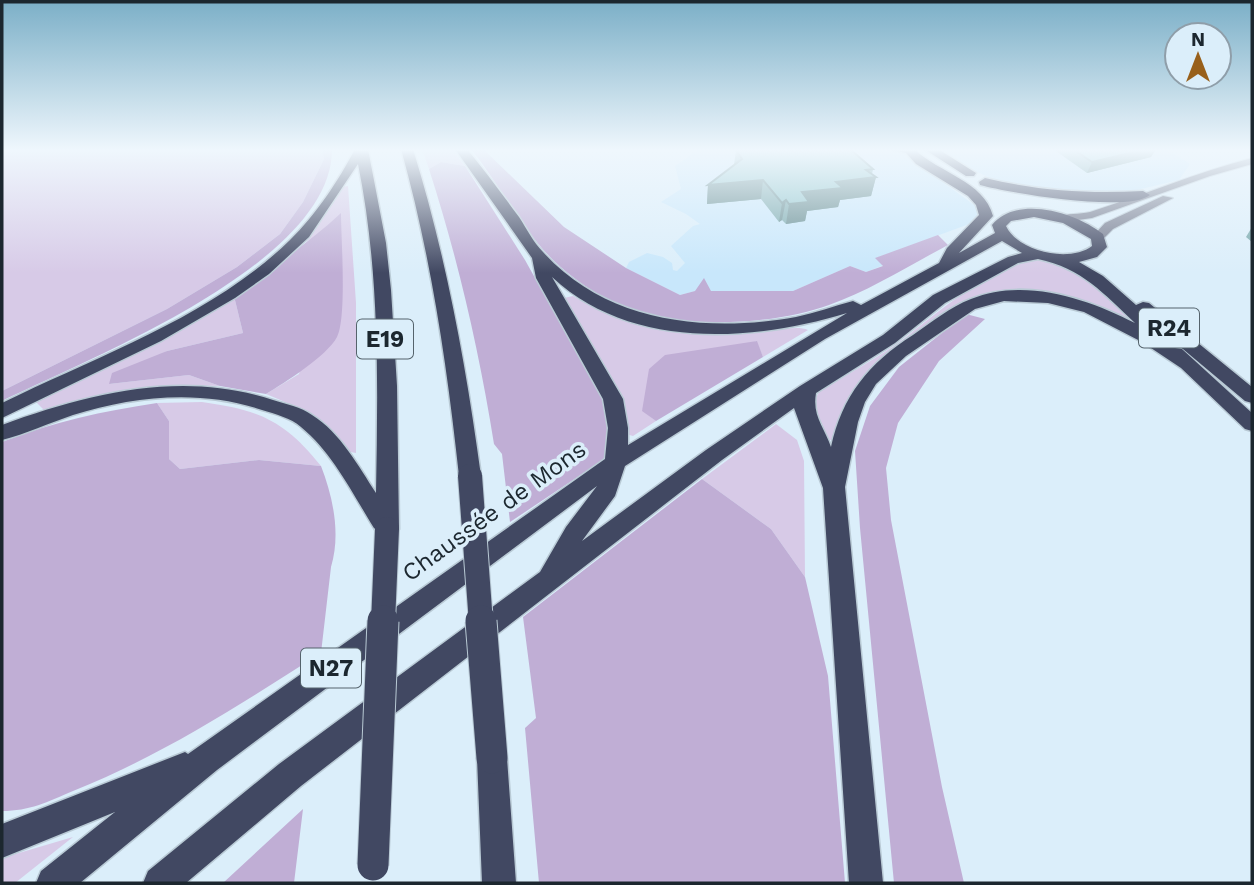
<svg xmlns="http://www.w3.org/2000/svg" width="1254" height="885" font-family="'Work Sans',sans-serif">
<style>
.built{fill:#c8e7fb}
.green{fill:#d7cae7}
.forest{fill:#c0aed5}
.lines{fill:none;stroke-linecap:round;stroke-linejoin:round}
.secondary-casing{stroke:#b9cad5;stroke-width:2}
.highway-casing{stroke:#b9cad5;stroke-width:3}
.secondary{fill:#73798c;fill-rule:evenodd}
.highway{fill:#414862;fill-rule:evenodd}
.highway-bridge-far1-casing{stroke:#b9cad5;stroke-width:26;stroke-linecap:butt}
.highway-bridge-casing{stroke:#b9cad5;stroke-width:33;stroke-linecap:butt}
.highway-bridge-far1{stroke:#414862;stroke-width:24}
.highway-bridge{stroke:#414862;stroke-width:31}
.wall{fill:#75a6aa}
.shaded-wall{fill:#5f878b}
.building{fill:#88c1c6;stroke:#5f878b;stroke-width:2}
.labels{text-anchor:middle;stroke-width:7;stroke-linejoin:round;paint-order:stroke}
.shield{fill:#dbeefa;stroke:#55636c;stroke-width:2}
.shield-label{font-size:23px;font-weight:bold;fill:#1c272f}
.street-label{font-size:24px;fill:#1c272f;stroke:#dbeefa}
</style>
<rect width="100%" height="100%" fill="#dbeefa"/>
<path class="built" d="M699,149H897L977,207L978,215L972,223L876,258L884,265L866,272L850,266L793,291H695L680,295L626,268L629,262L647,253L663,257L672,263L673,270L677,271L685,263L671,246L693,226L700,224L686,214L661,202L681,189L675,166Z
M941,149H1166L1190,164L1179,180L1124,193L1070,194L1011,187L975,171Z"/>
<path class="green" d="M2,149H322L324,159L303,202L280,234L237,267L167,309L2,391Z
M422,149H452L465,166L441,162L429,169Z
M348,186L356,303V453L345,451C319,415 306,411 266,394L299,374L341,214L315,237L296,247L318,226L341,187Z
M1036,259L1053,260L1071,266L1146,329L1076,300L985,296L900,345L875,365L858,386L835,442L824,437L812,406L819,392C846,375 876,359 902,340C943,308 984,272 1036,259Z
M234,296L243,333L167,351L109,384L189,375L220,386C159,384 102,394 44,410L34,400Z
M573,296C629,331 691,336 755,333C770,333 795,324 808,330L763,357L756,341L642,410L656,421L633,436L626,434L564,298Z
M202,402C259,410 284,420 321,466L259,460L180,469L169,459V421L157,403Z
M776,424L797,440L804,461L805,577L771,529L702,479Z
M73,837L15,883H2V858Z"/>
<path class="forest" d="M322,149H332C333,263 90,358 2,401V391L167,309L237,267L280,234L303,202L324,159Z
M471,149H483L564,227L626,268L680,295L695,291L704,278L711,291H793L850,266L866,272L883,266L875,258L938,235L948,245C910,265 869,291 829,305C772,326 675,330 619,305C596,295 572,278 553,260C521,228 499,184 471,149Z
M441,162L465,166L525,260L606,406L612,434L609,456L510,522L502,454L494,444C479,350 458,259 429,169Z
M341,213C341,238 347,318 337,337C327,356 284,383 266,394L220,386L189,375L109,384L112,373L167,351L243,333L234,296C270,268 308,244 341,213Z
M966,314L985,319L939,361L898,423L886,468L891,520L942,787L964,883H894L860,528L855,451L870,406L899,367Z
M757,341L763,357L656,421L642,411L649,369L665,355Z
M157,403L169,421V459L180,469L259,460L321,466C333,497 341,534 331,567L321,653C241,704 161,756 73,791C47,802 30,811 2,811V442C53,422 103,411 157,403Z
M702,479L771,529L805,577L828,676L845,883H539L525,728L536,718L523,617Z
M303,809L294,883H223Z"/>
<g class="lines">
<defs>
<path id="secondary" d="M1252,158V164L1210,176L1092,218L1064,222L1058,218C1067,212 1079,215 1090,212C1144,195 1197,172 1252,158Z
M1163,196L1173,198L1113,229L1102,240L1092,237L1105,223Z"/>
<path id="highway" d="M355,149H368L386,243L391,290L397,386L399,529L395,536L387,538L379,536C355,499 335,455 301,427C291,418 275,414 262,410C201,389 133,396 73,415C49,423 26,434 2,440V425C89,393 182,370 273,400C286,404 301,407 312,415C340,432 359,467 376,493C378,383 380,272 358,164L309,237L269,274L235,298L161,341L2,418V403C99,355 211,317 290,240C315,216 339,180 355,149Z
M401,149H413C446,256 466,365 481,476L478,482L470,484L462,482L459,476C447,365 431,256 401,149Z
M455,149H467C485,171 502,194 519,217C527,229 533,242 543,252C607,323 707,333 796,317C815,313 834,306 853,301L861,305L939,263L947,248L979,215L976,205L968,196L916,164L906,153L888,149H914C939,173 984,181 993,216L959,253L995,233L992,225C1017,194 1077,213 1103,234L1107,247L1097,257L1079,262L1103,276L1136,305L1143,302L1149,303L1252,387V403L1245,401L1159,329L1152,333L1175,348L1182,349L1252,413V431L1245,429L1181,368L1142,342L1084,312L1048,303L1004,301L975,309L906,356L876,384L865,402L858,422L845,487L883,883H849L823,488L794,408L722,460L301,786L186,883H143L148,871L279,764L540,572L566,527L597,486L217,770L80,883H36L41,871L115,812L2,858V824L185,752L188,754L605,459L608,428L603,399L536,278L532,258ZM1034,217L1063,223L1091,239L1092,246C1070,263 1018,252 1006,226L1011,221ZM1002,241L1022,253L1008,257L933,295L883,335L800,386L706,450L582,541L615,496L625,466L825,339ZM1038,259C1082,268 1104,294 1135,323C1088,299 1025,277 971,299C950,307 932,322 913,335C869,363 842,396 831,447C824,427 812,416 816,393L895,343L945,303L1018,263ZM552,277C630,350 752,342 847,313L628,445V428L623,399Z
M924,149H938L976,173L974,176H966Z
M985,178C1038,191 1089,194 1143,191L1150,195C1128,213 1010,193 980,185L979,182Z
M492,743L503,747L507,758L516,883H482L477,758L481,747Z"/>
</defs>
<use href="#secondary" class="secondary-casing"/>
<use href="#highway" class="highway-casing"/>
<use href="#secondary" class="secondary"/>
<use href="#highway" class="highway"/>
<defs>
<path id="highway-bridge-far1" d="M470,476L481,623
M383,623L387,529"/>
<path id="highway-bridge" d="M481,621L492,758
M373,865L383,621"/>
</defs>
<use href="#highway-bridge-far1" class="highway-bridge-far1-casing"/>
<use href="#highway-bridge" class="highway-bridge-casing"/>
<use href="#highway-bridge-far1" class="highway-bridge-far1"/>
<use href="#highway-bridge" class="highway-bridge"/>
</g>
<path class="wall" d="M1053,149H1156L1151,157L1087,173Z
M736,150L873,169L872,174L876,177L871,196L840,200L838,207L807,211L805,221L786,224L782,220L779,222L761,199L707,204L708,185L734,165Z
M1252,227V242L1246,237Z"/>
<path class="shaded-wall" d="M1147,149H1156L1151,157L1087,173L1092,162Z
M876,177L871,196L840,200L838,207L807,211L805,221L786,224L789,204L802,192L836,182Z
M763,180L761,199L707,204L708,185Z
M786,200L782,220L779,222L782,203Z"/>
<path class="building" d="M757,149H850L873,169L866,170L876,177L836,182L843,188L802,192L809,202L789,204L786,200L782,203L763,180L708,185L742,159L736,150Z
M1073,149H1147L1092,162Z"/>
<linearGradient id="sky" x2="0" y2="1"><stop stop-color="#7bafc7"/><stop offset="0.55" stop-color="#eff7fd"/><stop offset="1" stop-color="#eff7fd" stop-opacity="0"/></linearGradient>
<rect width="1254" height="273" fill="url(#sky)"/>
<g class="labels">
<g class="shield">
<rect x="1139" y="308.5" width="60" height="39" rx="5"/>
<rect x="357" y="319.5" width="56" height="39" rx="5"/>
<rect x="301" y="648.5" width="60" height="39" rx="5"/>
</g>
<g class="shield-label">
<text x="1169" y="336">R24</text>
<text x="385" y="347">E19</text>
<text x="331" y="676">N27</text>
</g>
<g class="street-label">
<text transform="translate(494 511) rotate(-36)" y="8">Chaussée de Mons</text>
</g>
</g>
<rect width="1254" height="885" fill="none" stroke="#1c272f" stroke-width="7"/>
<g transform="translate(1198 56)"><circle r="33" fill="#dbeefa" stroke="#8f9ea9" stroke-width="2"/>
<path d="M0-5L12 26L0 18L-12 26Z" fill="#98601b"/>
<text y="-10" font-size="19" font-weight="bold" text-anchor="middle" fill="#1c272f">N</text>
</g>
</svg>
